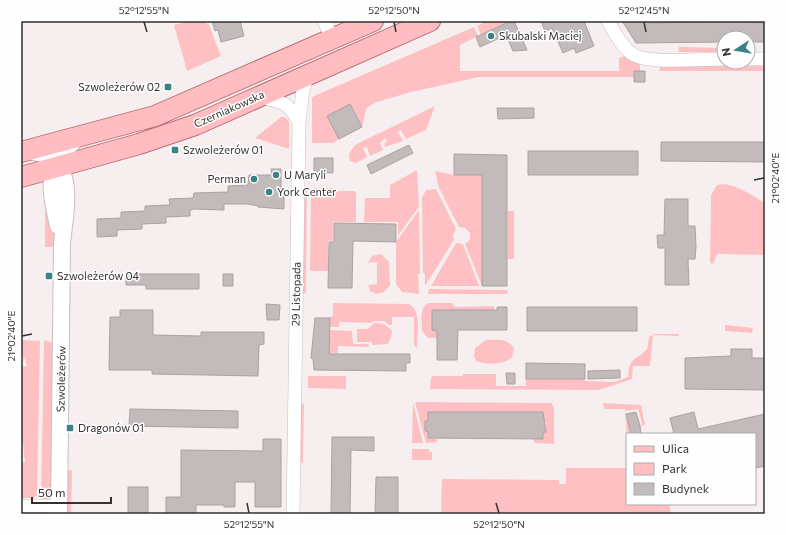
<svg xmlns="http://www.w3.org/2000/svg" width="786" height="535" font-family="Commissioner,sans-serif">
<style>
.green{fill:#fec0c2}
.building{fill:#c3bbbb;stroke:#aaa1a2}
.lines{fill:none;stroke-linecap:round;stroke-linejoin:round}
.minor-casing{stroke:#c8bfbf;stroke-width:14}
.tertiary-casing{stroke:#c8bfbf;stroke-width:18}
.primary-casing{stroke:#b86f74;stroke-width:22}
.minor{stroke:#fff;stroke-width:13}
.tertiary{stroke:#fff;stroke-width:16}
.primary{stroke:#ffbcc1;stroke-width:20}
.ticks{fill:none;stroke:#343131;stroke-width:1.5}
.poi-dot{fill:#3a8283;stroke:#fefefe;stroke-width:1.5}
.labels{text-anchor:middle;stroke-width:3;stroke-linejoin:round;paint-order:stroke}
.poi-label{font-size:11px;fill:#343131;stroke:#fefefe;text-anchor:start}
.street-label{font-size:11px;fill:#343131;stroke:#fefefe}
.neatline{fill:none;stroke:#343131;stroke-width:1.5}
.ticks-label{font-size:10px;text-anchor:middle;fill:#343131}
</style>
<rect width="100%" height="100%" fill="#f7efef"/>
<path class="green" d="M191,21H204L209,25L221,56L187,71L174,25Z
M487,21H511L481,35L477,26Z
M474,27L478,36L460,45V71H619V58L624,56L640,63V71L634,77H479L411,92L374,103L366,109L362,127L350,104L339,139L333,143H312V98L314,96Z
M679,47L724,48V52H678Z
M661,63H765V71H659Z
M435,106L426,130L406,139L401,130L398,132L403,141L385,147V145L383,144L387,142L385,138L380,143L383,150L370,156L367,147L363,148L367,157L356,163L350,161L349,154L355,145Z
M281,117H285L289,122V149L255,138Z
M417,170L419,207L399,234L398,235V222H364L365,198H390V185Z
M435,171L454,175H483L482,286L465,244L470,240V233L465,228L459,227L439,188Z
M717,185C733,181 752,196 765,203V255L717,254L713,264L710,263L711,195Z
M315,188H333V191H353L356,192V222H333V241H328V271H310L311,191Z
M436,189L456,229L453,235L454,240L425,286V274L423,273L422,198L426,190Z
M307,190L306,293H303L304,192Z
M50,205L54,227V247H45V208Z
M419,210L420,274H418L419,294L402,292L396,284V242Z
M508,211H514V259H508Z
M456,243L463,244L479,286H431Z
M381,254L389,262L390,285L384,292L376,294L370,291L368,285L377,284V262L368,263L372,256Z
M429,289L508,290L507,294H428Z
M333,303L409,304C422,311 417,335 417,348L414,345V317H392V325H389L384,321H373L372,323L339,322V327H329L330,317L333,316Z
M429,303H452L455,307L494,306V310H432V330L437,331V338H428L422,331C422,322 419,306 429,303Z
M374,323L384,324L392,331L391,337L388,344L372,345V342H357V329H368Z
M725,325L753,328L752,333L725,331Z
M329,330L352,331L353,344H369L368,347L338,346V353L329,354Z
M654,334H679V336L653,335L650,366H633L632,379L599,390L430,389L431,378L434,375L435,376H463V374H496V386H526V379H585V381L614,382L628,377C630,355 635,362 647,349L649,337Z
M21,340L40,341L37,496H35V498H21V463L25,462L23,443H21V367L27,366L25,359H23Z
M44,340L51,342L54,347L52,499L41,501Z
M486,340C496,340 509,338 514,349L512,357C505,365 485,365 476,361L474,356L475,348Z
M308,376H346V389L308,388Z
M413,402L423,443H412Z
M415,402L551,403L554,408V444L534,443V439H543V432L546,431V422L543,421V412H429L428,421H425L426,431H428V438L437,439V442L426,443Z
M304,403L303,463L300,462V407Z
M602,403L641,405L645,425L640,426L642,423L638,409L625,411L631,434H627V439L625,409H605Z
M412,449H429V452H432V460H412Z
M566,468H627V504H669L671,514L441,513L442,479L559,480V484H566Z
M67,470H72L71,514H67Z"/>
<path class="building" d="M212,21H240L244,36L221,42L218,30L215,31Z
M511,21H514L527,50L513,51L506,35L480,47L476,37Z
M541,21H584L594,46L576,53L574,48L563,53L552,28L545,31Z
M622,21L655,23L731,21L765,23V42H748V38H724V42L636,43Z
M634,71H645V82H634Z
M350,104L362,127L339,139L327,116Z
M497,108H534V118L498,119Z
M661,142H765V162L661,161Z
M409,145L413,153L371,174L367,165Z
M528,151H638V175H528Z
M454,154L507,155V286H482V175H454Z
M314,158H333V173L314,172Z
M271,169H281V191H284V209L258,207V206L248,204H224V210L194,209L190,210V216L166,217V223L142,224V229L117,230V236L97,237V219L121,218V212L145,211V206L170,205L169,199L193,198L194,193L228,192V186L248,185L249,175H272Z
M665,199H688V226H695L696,246L695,259H688L689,285H665V248H658L657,235H664Z
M334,223L396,224V242L353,241L352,288H328L329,242H334Z
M126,274H199V289H146V285H126Z
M223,274H233V286H223Z
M266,304L280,305L279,320H267Z
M497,307H507V330H458L457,360H437V331L432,330V310H497Z
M527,307H637V331H527Z
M120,310H153V335L201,336V332H264V344L259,345L258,376L152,374V370H109L110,317H120Z
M315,318H330L329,354H410V363H406V371L314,370L313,359L311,358Z
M731,349H752V358H765V390L685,389V358L731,356Z
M526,363L585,364V379H526Z
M620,370V378L588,379V371Z
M506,373H515V384H507Z
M130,409L238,411V428L129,426Z
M428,412H543L546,432H543V439L428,438V431H425V421H428Z
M636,412L640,426L641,434H631L626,414Z
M694,412L698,429L765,414V466L755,468V434H674L670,418Z
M332,437H374V451L351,450L350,514H331Z
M263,439H281V507H255V482H235V507H224V505H196V514H166V497H181V450L263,451Z
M376,477H398V514H375Z
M128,487H148V514H128Z"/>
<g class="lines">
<defs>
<path id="minor" d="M324,21L333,39
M608,21C615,33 622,48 634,55C650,64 704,59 724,59
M748,59H765
M259,97C280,101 290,102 299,123
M21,506H59
M293,514L299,123L303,90L308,75"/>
<path id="tertiary" d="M25,151C79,153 66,206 62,243L59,514
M58,226C49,185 45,169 78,137"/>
<path id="primary" d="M21,152L155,116L373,21
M21,177L139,144L195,125L430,21"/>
</defs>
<use href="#minor" class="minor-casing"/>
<use href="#tertiary" class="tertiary-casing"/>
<use href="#primary" class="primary-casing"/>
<use href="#minor" class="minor"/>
<use href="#tertiary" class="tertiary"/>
<use href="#primary" class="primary"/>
</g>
<path class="ticks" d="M144,22L147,32M394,22L396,32M644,22L646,32M754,180L764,178M22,336L32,334M247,503L249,513M496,503L499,513"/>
<g class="poi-dot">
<circle cx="491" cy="36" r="4"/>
<rect x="164" y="83" width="8" height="8" rx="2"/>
<rect x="171" y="146" width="8" height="8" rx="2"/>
<circle cx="276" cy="175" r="4"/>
<circle cx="254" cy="179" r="4"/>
<circle cx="269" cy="192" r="4"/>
<rect x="45" y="272" width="8" height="8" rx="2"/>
<rect x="66" y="424" width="8" height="8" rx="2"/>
</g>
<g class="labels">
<g class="poi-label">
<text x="499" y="40">Skubalski Maciej</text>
<text x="160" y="91" text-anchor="end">Szwoleżerów 02</text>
<text x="183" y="154">Szwoleżerów 01</text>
<text x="284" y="179">U Maryli</text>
<text x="246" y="183" text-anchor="end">Perman</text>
<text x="277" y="196">York Center</text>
<text x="57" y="280">Szwoleżerów 04</text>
<text x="78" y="432">Dragonów 01</text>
</g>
<g class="street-label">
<text transform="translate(229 109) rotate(-24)" y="4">Czerniakowska</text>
<text transform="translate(296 294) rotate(-89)" y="4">29 Listopada</text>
<text transform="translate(61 379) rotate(-89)" y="4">Szwoleżerów</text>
</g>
</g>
<rect width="786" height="535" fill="none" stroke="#fefefe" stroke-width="44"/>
<rect x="626" y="433" width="130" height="72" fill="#fefefe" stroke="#adacac"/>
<rect x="634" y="446" width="20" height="6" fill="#ffbcc1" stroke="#adacac"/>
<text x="662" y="453" font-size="12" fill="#343131">Ulica</text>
<rect x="634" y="463" width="20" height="12" fill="#fec0c2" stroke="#adacac"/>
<text x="662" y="473" font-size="12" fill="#343131">Park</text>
<rect x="634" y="483" width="20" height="12" fill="#c3bbbb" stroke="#adacac"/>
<text x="662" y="493" font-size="12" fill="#343131">Budynek</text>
<g transform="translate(736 50) rotate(258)"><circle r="19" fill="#fefefe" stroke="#adacac"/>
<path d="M0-3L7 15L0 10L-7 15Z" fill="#3a8283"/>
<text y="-6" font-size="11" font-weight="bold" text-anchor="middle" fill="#343131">N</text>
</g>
<path d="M32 497v6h79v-6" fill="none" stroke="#343131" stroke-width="2"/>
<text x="38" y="497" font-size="12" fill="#343131" stroke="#fefefe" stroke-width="3" paint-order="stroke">50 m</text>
<rect x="22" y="22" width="742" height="491" class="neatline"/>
<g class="ticks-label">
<text x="144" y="14">52°12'55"N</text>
<text x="394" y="14">52°12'50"N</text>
<text x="644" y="14">52°12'45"N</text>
<text transform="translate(775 178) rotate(-90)" y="4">21°02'40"E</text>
<text transform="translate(11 336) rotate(-90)" y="4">21°02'40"E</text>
<text x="249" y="528">52°12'55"N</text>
<text x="499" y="528">52°12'50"N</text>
</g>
</svg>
